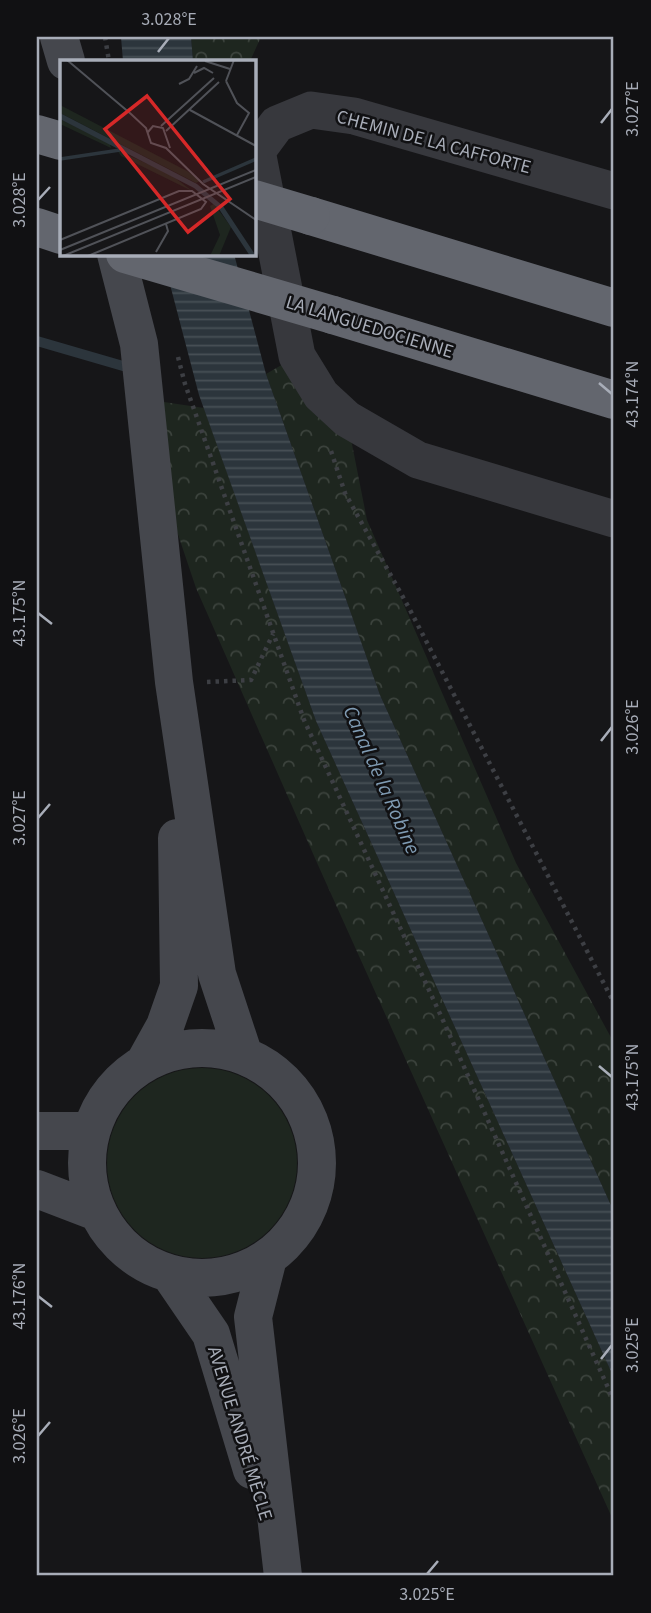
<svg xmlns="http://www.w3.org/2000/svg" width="651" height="1613" font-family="'Source Sans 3',sans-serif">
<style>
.grass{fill:#1e261f}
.forest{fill:url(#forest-crowns)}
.water{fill:url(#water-rules)}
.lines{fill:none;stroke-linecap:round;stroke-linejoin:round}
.stream{stroke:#2c353c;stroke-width:10}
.path{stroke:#3d3f44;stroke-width:4.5;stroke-dasharray:3.5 5;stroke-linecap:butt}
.street{stroke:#37383d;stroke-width:37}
.secondary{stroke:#45474d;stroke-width:38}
.highway{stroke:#63666e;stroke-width:38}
.highway-bridge{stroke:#63666e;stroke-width:38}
.ticks{fill:none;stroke:#a8adb8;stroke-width:2.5}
.labels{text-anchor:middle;stroke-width:5;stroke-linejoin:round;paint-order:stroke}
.street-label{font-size:19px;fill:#a8adb8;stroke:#111113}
.water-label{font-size:21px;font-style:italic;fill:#7f9bb3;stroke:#111113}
.inset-river{fill:none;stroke:#2c353c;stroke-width:3.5}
.inset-road{fill:none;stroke:#505258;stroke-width:2}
.view{fill:#d62828;fill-opacity:0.15;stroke:#d62828;stroke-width:3.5}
.inset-edge{fill:none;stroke:#a8adb8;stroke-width:3.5}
.neatline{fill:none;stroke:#a8adb8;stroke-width:2.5}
.ticks-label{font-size:18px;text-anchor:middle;fill:#a8adb8}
</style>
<defs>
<pattern id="forest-crowns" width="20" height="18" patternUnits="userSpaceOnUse" patternTransform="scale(1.75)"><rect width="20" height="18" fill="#1e261f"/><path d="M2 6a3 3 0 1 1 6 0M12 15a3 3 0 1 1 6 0" fill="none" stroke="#3c433d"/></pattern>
<pattern id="water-rules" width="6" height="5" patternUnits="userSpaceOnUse" patternTransform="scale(1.75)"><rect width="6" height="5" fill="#2c353c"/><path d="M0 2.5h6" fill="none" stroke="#485056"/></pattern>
</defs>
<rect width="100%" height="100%" fill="#161618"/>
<path class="grass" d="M107 1163a95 95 0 1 1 190 0a95 95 0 1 1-190 0Z"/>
<path class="forest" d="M191,37H261L250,61H193Z
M297,356L347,419L367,520L516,863L614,1043V1212L380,695L266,374Z
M144,399L204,408L316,721L614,1378V1522L318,865L196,588L150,451Z"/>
<path class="water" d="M121,37H191L193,61H123Z
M162,254H234L266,374L380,695L614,1212V1378L316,721L199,395Z"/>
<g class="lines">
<path class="stream" d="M37,341L123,366"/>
<path class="path" d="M105,37L109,61
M178,357L185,384L304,720L447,1029L614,1401
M331,451L345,493L409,608L614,1003
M207,682L251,680L273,634"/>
<path class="street" d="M614,191L354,116L311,110L277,124L257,151L297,356L321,395L347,419L418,460L614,519"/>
<path class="secondary" d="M59,37L66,61
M116,254L139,344L174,682L217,974L244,1056
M87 1163a115 115 0 1 1 230 0a115 115 0 1 1-230 0Z
M145,1062L165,1026L179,986L177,838
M37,1131H91
M37,1189L97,1212
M268,1258L253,1317L283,1576
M170,1274L211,1334L252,1470"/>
<path class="highway" d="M37,134L61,141
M311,216L614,308
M37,227L61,235
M333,315L614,400"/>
<path class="highway-bridge" d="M254,199L311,216
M125,254L333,315"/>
</g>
<path class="ticks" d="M158,52L169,38M601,123L612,109M38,200L50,187M599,383L612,394M38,613L52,624M601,741L612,727M38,818L50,804M599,1066L612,1077M38,1296L52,1307M601,1359L612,1345M38,1436L50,1422M427,1574L438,1561"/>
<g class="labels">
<g class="street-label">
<text transform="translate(434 141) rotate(15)" y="7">CHEMIN DE LA CAFFORTE</text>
<text transform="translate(370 326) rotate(17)" y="7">LA LANGUEDOCIENNE</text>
<text transform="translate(241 1433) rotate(73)" y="7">AVENUE ANDRÉ MÈCLE</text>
</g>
<g class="water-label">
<text transform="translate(382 780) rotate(66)" y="7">Canal de la Robine</text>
</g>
</g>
<g transform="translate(60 60)">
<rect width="196" height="196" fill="#161618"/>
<path d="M0,45L127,111L140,121L136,123L0,53ZM0,59L50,84L51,88L0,64ZM57,90L110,114L132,131L61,96ZM154,144L171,167L159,196H150L160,175L150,146Z" fill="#1e261f"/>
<path d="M0,53L137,124L163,146L196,196H190L159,149L134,128L0,59Z" fill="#2c353c"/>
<path class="inset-river" d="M0,99L60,90M143,122L196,99"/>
<path class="inset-road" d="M7,0L71,54L86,68L91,83L106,88L143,124L196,160M145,1L170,9M134,13L144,8L153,13M166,21L177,43L189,53L177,75M166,21L174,0M119,24L129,19L137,6M130,50L196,86M101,66L154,18M106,71L159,22M88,72L93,66L103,68L110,88M0,180L119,131H132L146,142L141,149L28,196M0,190L196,110M96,192L108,171L106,164M3,196L196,117"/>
<path class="view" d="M87,36L170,139L128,172L45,69Z"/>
<rect width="196" height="196" class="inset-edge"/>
</g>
<rect width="651" height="1613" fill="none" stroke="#111113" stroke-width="77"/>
<rect x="38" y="38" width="574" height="1536" class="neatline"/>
<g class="ticks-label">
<text x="169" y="25">3.028°E</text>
<text transform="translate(632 109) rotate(-90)" y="6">3.027°E</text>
<text transform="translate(19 200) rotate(-90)" y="6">3.028°E</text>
<text transform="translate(632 394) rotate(-90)" y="6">43.174°N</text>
<text transform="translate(19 613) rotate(-90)" y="6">43.175°N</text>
<text transform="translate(632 727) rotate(-90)" y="6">3.026°E</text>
<text transform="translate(19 818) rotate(-90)" y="6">3.027°E</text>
<text transform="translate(632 1077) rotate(-90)" y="6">43.175°N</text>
<text transform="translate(19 1296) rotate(-90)" y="6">43.176°N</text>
<text transform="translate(632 1345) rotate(-90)" y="6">3.025°E</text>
<text transform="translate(19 1436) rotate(-90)" y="6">3.026°E</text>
<text x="427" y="1600">3.025°E</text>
</g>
</svg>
